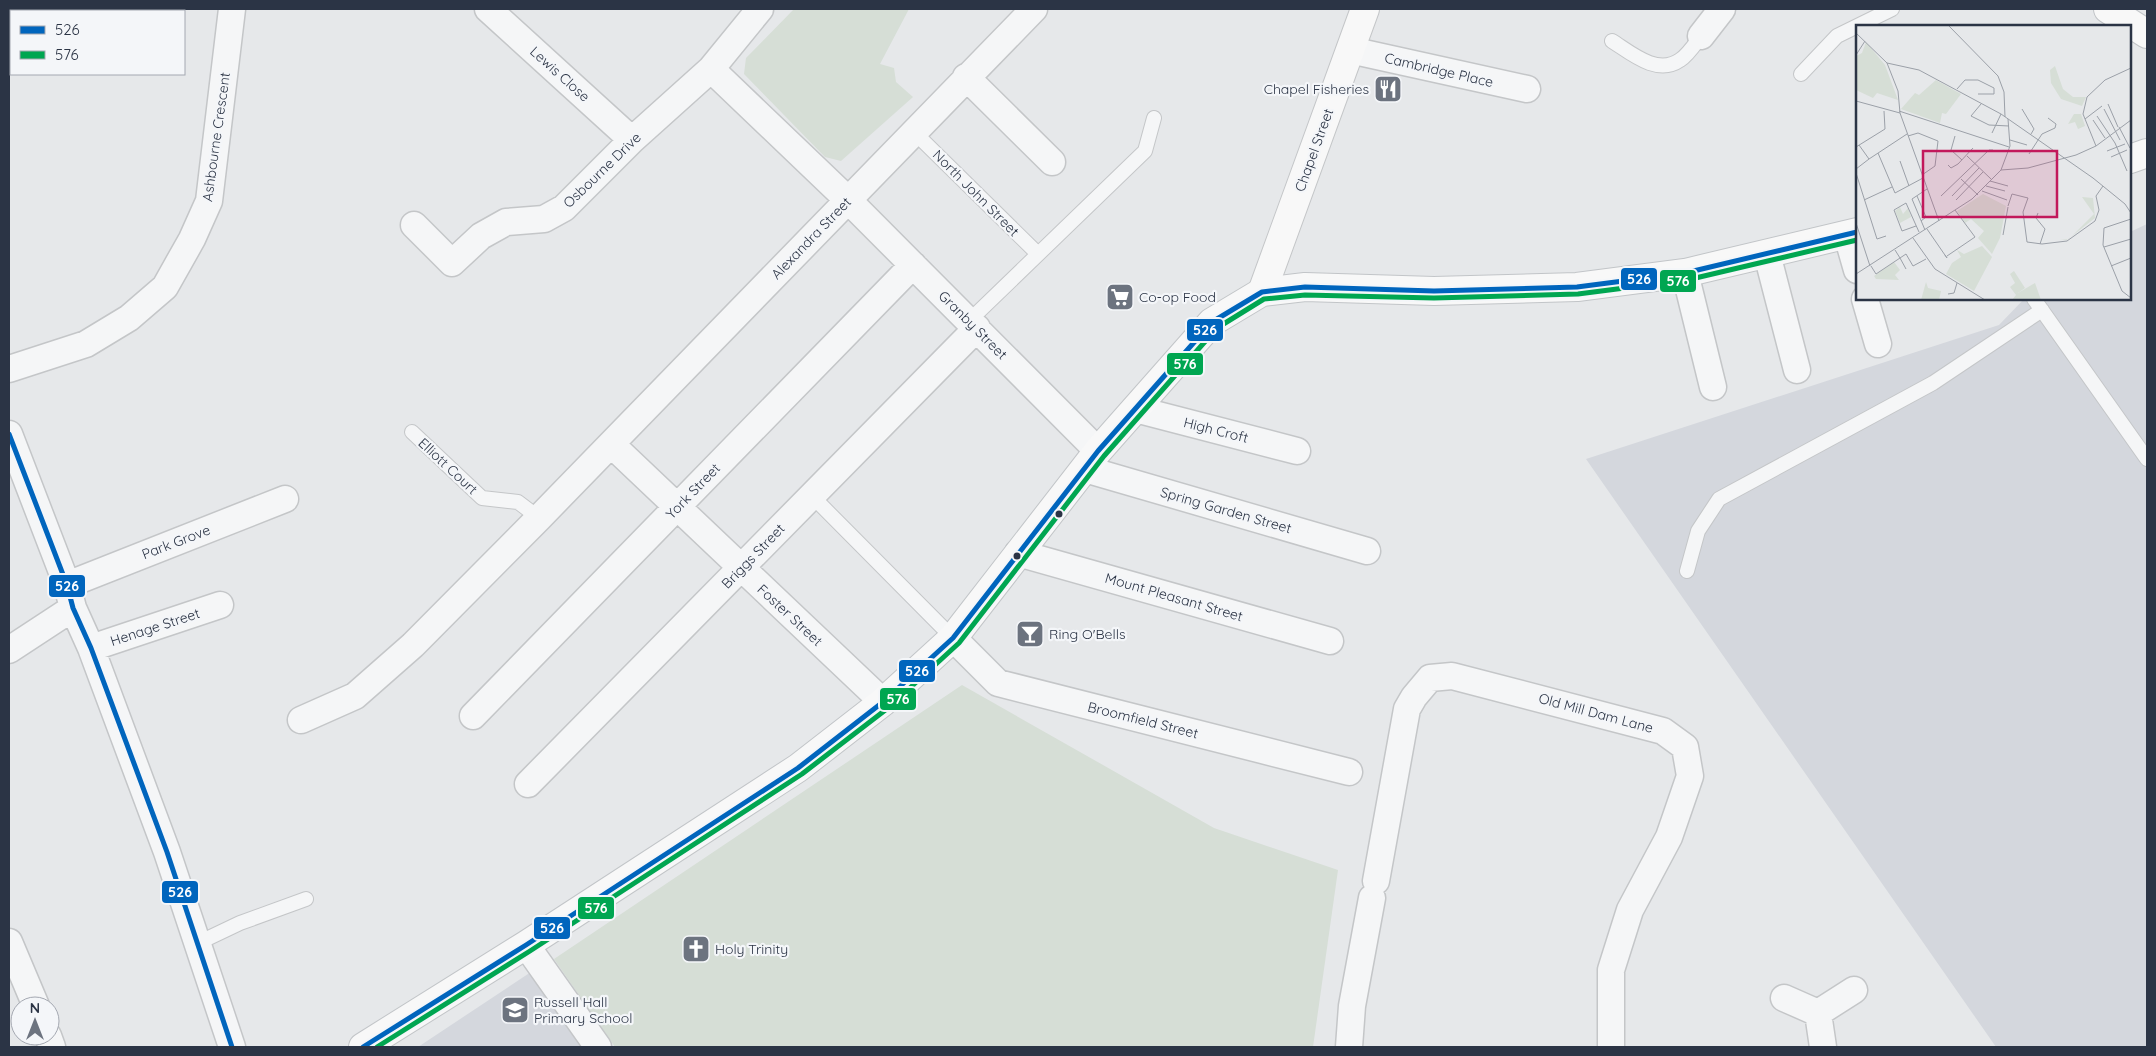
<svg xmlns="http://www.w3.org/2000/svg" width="2156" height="1056" font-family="Quicksand,sans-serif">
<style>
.built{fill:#d4d7dd}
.green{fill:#d6ded6}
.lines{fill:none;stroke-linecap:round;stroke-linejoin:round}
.lane-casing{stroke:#c4c6c8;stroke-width:16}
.street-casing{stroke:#c4c6c8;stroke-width:29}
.secondary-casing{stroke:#c4c6c8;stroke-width:30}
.primary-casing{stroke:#c2c5c8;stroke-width:30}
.lane{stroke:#f5f6f7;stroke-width:14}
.street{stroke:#f5f6f7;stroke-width:26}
.secondary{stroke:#f8f8f8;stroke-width:28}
.primary{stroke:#f8f8f8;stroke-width:28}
.bus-1-casing{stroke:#f4f6f9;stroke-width:9}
.bus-2-casing{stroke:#f4f6f9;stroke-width:9}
.bus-1{stroke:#0065bd;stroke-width:5}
.bus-2{stroke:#00a651;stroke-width:5}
.bus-dot{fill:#2b3445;stroke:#f4f6f9;stroke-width:2}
.labels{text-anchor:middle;stroke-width:4.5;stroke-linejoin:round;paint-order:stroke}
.street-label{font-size:14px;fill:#2b3445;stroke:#f4f6f9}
.poi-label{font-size:14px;fill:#2b3445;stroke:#f4f6f9;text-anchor:start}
.inset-road{fill:none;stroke:#9ba0a8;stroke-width:1}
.view{fill:#c2185b;fill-opacity:0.15;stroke:#c2185b;stroke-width:2.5}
.inset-edge{fill:none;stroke:#2b3445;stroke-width:2.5}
.line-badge{stroke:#f4f6f9;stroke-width:2}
.badge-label{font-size:14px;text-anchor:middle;font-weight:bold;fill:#fff}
</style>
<rect width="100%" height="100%" fill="#e6e8ea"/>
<path class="built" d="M2147,224V1047H1996L1586,459L1999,325L2024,299H2130V232Z
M531,972L582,1047H418Z"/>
<path class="green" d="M794,9H909L880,64L894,68L896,82L913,97L841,161L825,157L744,74L746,58Z
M962,685L1214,828L1338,870L1313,1047H615L554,959Z"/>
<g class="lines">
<defs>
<path id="lane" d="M1612,41C1631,53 1657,76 1680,60C1688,55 1695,44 1701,36
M1801,74L1837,36L1892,9
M914,132L1038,254
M2034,299L2147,459
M970,320L1145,151L1154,118
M412,432L482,498L518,502L539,518
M812,496L953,638
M1687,571L1698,531L1719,499L1933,383L2042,310
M198,943L240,923L306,899"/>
<path id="street" d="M488,9L632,140
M1701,36L1722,9
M1350,50L1527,89
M711,69L848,200L1098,451
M966,77L1052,162
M414,225L452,263L481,236L506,222L544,219L564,208L632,140L711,69L760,9
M1847,235L1857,270
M1767,254L1797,370
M1685,273L1713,387
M1865,299L1878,344
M9,369L86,344L129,318L165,287L192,239L209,201L232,9
M1135,409L1297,451
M9,434L67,585L73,608L91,648L167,852L232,1047
M611,444L883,702
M1085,469L1367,551
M1018,553L1330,641
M67,585L285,499
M953,638L998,683L1349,772
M91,648L220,605
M9,650L73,608
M473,716L913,265
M301,720L355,696L413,645L539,518L1034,9
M528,784L977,328
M1376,881L1407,709L1414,697L1430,678L1452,676L1663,731L1685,747L1690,776L1669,837L1630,910L1611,970V1047
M9,942L36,1006
M526,945L598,1047
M1784,998L1818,1013
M48,1036L52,1047
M1349,1047L1352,1006L1372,898
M1823,1047L1818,1013L1854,990"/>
<path id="secondary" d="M1262,292L1365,9"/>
<path id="primary" d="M2108,9L2147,34
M2130,159L2147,153
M363,1047L526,945L798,768L883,702L953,638L1098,451L1212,322L1262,292L1305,287L1434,291L1577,287L1685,273L1857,232"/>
</defs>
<use href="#lane" class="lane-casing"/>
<use href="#street" class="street-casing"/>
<use href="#secondary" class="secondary-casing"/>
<use href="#primary" class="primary-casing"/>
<use href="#lane" class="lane"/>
<use href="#street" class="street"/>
<use href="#secondary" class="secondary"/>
<use href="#primary" class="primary"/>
<defs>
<path id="bus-1" d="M9,434L67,585L73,608L91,648L167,852L232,1047
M363,1047L526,945L798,768L883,702L953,638L1098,451L1212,322L1262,292L1305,287L1434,291L1577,287L1685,273L1857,232"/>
<path id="bus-2" d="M377,1047L530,951L802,774L888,708L959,643L1104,456L1217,328L1264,299L1305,295L1434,298L1578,294L1687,280L1857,240"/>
</defs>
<use href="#bus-1" class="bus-1-casing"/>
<use href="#bus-2" class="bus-2-casing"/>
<use href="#bus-1" class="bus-1"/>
<use href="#bus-2" class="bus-2"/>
</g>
<defs>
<symbol id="restaurant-square" viewBox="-11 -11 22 22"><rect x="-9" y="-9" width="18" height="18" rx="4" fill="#6c737f" stroke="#f4f6f9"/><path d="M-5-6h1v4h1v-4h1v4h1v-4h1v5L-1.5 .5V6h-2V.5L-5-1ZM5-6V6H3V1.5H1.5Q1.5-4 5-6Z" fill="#fff"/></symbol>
<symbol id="supermarket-square" viewBox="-11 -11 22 22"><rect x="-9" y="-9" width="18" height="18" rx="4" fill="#6c737f" stroke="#f4f6f9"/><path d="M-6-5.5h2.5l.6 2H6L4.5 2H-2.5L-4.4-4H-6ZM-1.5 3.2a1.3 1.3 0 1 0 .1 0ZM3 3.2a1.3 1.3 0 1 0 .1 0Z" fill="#fff"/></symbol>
<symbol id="bar-square" viewBox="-11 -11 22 22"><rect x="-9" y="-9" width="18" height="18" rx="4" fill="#6c737f" stroke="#f4f6f9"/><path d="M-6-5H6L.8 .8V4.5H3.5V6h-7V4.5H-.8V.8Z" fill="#fff"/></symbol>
<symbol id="church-square" viewBox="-11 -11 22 22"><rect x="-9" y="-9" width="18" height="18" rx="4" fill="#6c737f" stroke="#f4f6f9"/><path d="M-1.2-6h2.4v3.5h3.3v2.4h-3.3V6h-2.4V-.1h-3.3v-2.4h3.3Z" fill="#fff"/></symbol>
<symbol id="school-square" viewBox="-11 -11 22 22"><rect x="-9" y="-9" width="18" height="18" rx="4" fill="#6c737f" stroke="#f4f6f9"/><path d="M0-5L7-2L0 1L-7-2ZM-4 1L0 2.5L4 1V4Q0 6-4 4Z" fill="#fff"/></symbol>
</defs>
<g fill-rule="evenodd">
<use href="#restaurant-square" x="1372" y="73" width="32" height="32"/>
<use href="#supermarket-square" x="1104" y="281" width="32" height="32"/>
<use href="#bar-square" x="1014" y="618" width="32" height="32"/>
<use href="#church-square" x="680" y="933" width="32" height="32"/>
<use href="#school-square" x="499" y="994" width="32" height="32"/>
</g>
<g class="bus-dot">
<circle cx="1059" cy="514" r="4.5"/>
<circle cx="1017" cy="556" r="4.5"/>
</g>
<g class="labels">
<g class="street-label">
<text transform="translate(1439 70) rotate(13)" y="5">Cambridge Place</text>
<text transform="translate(560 74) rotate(42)" y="5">Lewis Close</text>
<text transform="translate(216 137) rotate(-82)" y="5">Ashbourne Crescent</text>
<text transform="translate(1314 150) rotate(-70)" y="5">Chapel Street</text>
<text transform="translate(602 170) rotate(-44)" y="5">Osbourne Drive</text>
<text transform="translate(976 193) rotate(45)" y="5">North John Street</text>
<text transform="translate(811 238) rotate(-46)" y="5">Alexandra Street</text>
<text transform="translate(973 325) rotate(45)" y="5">Granby Street</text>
<text transform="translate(1216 430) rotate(14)" y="5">High Croft</text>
<text transform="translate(448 466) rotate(43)" y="5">Elliott Court</text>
<text transform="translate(693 491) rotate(-46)" y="5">York Street</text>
<text transform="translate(1226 510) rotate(16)" y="5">Spring Garden Street</text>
<text transform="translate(176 542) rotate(-21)" y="5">Park Grove</text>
<text transform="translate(753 556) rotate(-46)" y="5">Briggs Street</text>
<text transform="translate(1174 597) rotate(16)" y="5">Mount Pleasant Street</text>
<text transform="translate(790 615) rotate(43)" y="5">Foster Street</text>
<text transform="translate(155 627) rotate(-18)" y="5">Henage Street</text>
<text transform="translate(1596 713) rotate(15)" y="5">Old Mill Dam Lane</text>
<text transform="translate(1143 720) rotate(14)" y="5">Broomfield Street</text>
</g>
<g class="poi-label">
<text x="1369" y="94" text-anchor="end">Chapel Fisheries</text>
<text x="1139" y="302">Co-op Food</text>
<text x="1049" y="639">Ring O'Bells</text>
<text x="715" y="954">Holy Trinity</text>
<text x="534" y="1007">Russell Hall<tspan x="534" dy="16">Primary School</tspan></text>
</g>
</g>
<g transform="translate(1856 25)">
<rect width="275" height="275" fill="#e6e8ea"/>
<path d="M10,17L29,40L42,75L21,68L17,73L0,65V31L6,28ZM199,41L207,64L217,72H230L226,81L205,74L195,58L194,45ZM80,55L105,69L90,89L86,88L84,98L45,84L59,68L63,70ZM218,89H225L229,101L222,104L219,97L212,99ZM127,169L150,181L144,213L136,229L122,213L128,206L115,194L109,198L101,186ZM226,172L237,173L239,193L211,215H204L213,214L238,189ZM44,182L47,189L52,183L55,192L44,198L39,186ZM126,221L136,232L118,266L90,249L96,238L105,232L101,225L108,229ZM38,237L44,245L39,250L43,255L20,254L18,251ZM158,246L169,263L162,268L179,258L185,275H156L160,270L154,262L159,258L154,249ZM70,257L72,263L85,266L83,275H65Z" fill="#d6ded6"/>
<path class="inset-road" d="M92,0L142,51L148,67L149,92M0,8L31,38L63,45L145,89L237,153L269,179L275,188M0,30L9,16M31,38L42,66L44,88L83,196M101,64L109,55H122L138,63V69H122M0,76L44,88M125,79L115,91L133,100L153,101M252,79L262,102M166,84L178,104L175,109M248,84L264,115M43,86L153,122M241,91L259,118L271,146M229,94L246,81M237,95L249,113M263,102L274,123M136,108L145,89M52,111L62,108L82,116L79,141L66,150M99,111L95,125L106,135M154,115L171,120M240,121L227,89L231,72L249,55L275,43M0,122L29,104L28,86M251,126L269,119M22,128L39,168L67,153M173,129L186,109L199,103L200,99L192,93M111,131L135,154M255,132L271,125M13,134L51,109M44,136L53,161M92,140L95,143L102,139L117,123M0,144L13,134L3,120M145,145L154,121L152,94M0,148L21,214L30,211M105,154L122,170M134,156L152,161M130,161L149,166M126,166L151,175M61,171L70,192L65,196M85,171L133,125H137M96,171L123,143M8,175L36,162M100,175L127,147M152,181L156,169L172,173L167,187L171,217L186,219L211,216L239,196L243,185L240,171L247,161M182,188L180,193L189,204L184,219M275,194L248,203L247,220L266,266L275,273M0,198L14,241M60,201L46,206L38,185L50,178L63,207M71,204L91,233L89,230M69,205L56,174L71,164M147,210L152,182M57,213L79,244L129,275M248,222L275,214M39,225L44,233L50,229L57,241L70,234M91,231L119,212L99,185M15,241L20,249L44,233L50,244M255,241L275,233M0,249L116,174L145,145L172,143L220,130L240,121L275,95M92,269L98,268L101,258"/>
<path class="view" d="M67,126H201V192H67Z"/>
<rect width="275" height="275" class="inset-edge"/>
</g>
<g class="line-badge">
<rect x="1620" y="267" width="38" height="24" rx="5" fill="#0065bd"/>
<rect x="1659" y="269" width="38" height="24" rx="5" fill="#00a651"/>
<rect x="1186" y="318" width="38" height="24" rx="5" fill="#0065bd"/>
<rect x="1166" y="352" width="38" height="24" rx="5" fill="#00a651"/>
<rect x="48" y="574" width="38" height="24" rx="5" fill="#0065bd"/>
<rect x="898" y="659" width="38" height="24" rx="5" fill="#0065bd"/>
<rect x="879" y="687" width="38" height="24" rx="5" fill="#00a651"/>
<rect x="161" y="880" width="38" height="24" rx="5" fill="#0065bd"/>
<rect x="577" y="896" width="38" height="24" rx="5" fill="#00a651"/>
<rect x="533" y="916" width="38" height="24" rx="5" fill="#0065bd"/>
</g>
<g class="badge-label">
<text x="1639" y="284">526</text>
<text x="1678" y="286">576</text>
<text x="1205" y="335">526</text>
<text x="1185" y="369">576</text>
<text x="67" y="591">526</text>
<text x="917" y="676">526</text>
<text x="898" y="704">576</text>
<text x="180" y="897">526</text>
<text x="596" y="913">576</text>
<text x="552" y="933">526</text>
</g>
<rect width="2156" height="1056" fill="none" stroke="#2b3445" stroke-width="20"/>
<rect x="10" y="10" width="175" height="65" fill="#f4f6f9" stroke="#a4a8b1"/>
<rect x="20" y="26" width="25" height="8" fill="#0065bd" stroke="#a4a8b1"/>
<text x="55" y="35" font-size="15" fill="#2b3445">526</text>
<rect x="20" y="51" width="25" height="8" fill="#00a651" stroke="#a4a8b1"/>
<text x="55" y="60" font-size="15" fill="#2b3445">576</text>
<g transform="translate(35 1021)"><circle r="24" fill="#f4f6f9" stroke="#a4a8b1"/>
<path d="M0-4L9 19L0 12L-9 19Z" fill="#6c737f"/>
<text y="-8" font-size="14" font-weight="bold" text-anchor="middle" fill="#2b3445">N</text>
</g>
</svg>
